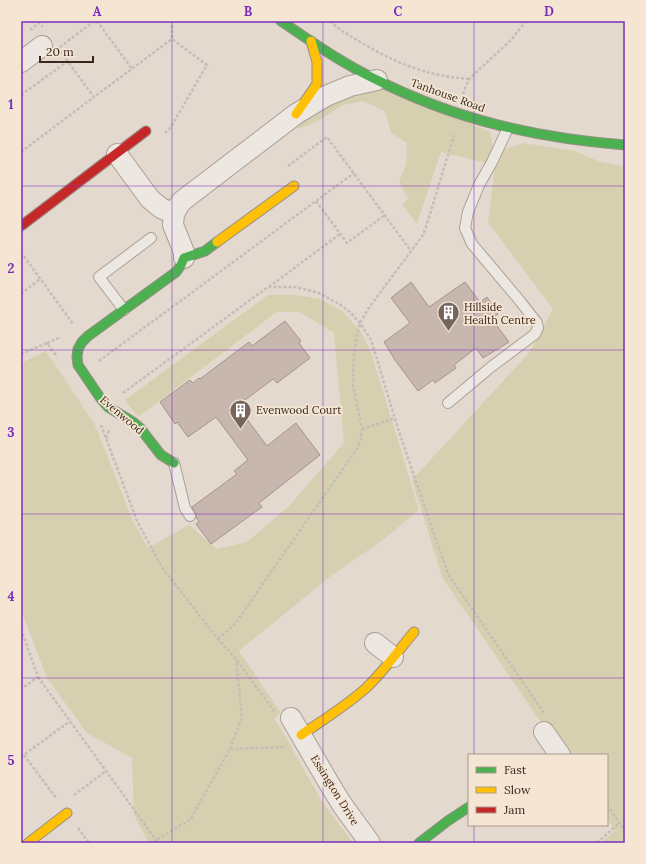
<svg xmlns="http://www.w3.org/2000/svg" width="646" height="864" font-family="Lora,serif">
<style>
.green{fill:#d7d0b0}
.building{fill:#c8b7af;stroke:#a5958d}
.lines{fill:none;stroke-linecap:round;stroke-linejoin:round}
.lane-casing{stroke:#aa9f97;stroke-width:12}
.street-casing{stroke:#aa9f97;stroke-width:22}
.fast-casing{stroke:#998f87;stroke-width:11}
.slow-casing{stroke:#998f87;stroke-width:11}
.jam-casing{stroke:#998f87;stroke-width:11}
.path{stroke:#c5bdb6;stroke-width:2.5;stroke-dasharray:3 2;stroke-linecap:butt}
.lane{stroke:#ece7e0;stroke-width:10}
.street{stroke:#ece7e0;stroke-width:20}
.fast{stroke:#4caf50;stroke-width:9}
.slow{stroke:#ffc107;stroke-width:9}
.jam{stroke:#c62828;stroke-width:9}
.grid{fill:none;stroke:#7b2cbf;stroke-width:1;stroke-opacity:0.55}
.labels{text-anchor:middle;stroke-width:3.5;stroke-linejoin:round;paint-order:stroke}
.street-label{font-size:11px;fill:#39271f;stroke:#f5e6d4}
.poi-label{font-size:11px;fill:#39271f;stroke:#f5e6d4;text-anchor:start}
.neatline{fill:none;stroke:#7b2cbf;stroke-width:1.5}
.grid-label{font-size:13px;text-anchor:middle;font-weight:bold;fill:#7b2cbf}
</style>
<rect width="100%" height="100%" fill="#e4d9ce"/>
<path class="green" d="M376,83L490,132L493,147L504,150L523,143L575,151L598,161L625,167V843H601L615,830L607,819V755H563L442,577L412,480L529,353L553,309L488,222L495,165L441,152L417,224L402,205L408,199L399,182L406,164L407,143L391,133L385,111L363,101L343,105L318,121L298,129L287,113Z
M268,295H296L320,299L342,311L362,333L372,355L419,510L380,542L332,575L239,651L281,713L274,718L288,741L321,800L353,843H149L134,815L132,758L87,733L47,678L21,610V363L46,351L95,425L133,521L148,548L189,525L217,549L247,542L289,506L344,443L334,333L300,312H277L138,417L125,400Z"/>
<path class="building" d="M411,282L429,307L465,282L480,302L487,297L498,314L492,319L509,342L483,358L476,348L454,365L456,368L435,383L433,380L418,391L395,360L384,342L410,323L391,298Z
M285,321L301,341L299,343L310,358L277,383L273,379L237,406L267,446L296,423L320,455L259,503L262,507L211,544L196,524L199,522L196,517V513L192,507L237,474L234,471L248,460L216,417L188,437L177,422L175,424L160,402L190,380L193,383L199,378L200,379L249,342L252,346Z"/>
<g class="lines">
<defs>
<path id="lane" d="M124,310L99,277L151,238
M448,403L491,367L535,334L538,328L537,323L520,301L472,244L465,228L468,212L479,185L492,162L508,128
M174,463L185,508L190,516"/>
<path id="street" d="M21,62L42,46
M117,154L150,199L161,208L174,214L173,225L184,252V258
M174,214L179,205L182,201L296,114L326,96L350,86L377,80
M375,643L393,657
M291,718L330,785L343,806L370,843
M544,732L560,755"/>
<path id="fast" d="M281,21C312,42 343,64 377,80C456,120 537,138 625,145
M174,463L161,455L140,428L133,422L108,407L101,399L78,365L77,357L78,349L82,342L88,336L176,272L181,265L184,258L205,251L217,242
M419,843L449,820L469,807"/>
<path id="slow" d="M296,114L317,84V62L311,41
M217,242L294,186
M301,735C323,720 346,706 366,688C384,671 398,651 414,632
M28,843L67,813"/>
<path id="jam" d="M21,226L146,131"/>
</defs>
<use href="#lane" class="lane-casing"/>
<use href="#street" class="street-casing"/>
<use href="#fast" class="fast-casing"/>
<use href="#slow" class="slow-casing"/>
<use href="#jam" class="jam-casing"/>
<path class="path" d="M97,21L132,69
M330,21C336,27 342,31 349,35C377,53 412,71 445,76C453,78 461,78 469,79
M30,30L39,23L43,27
M60,47L94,21
M60,51L94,97L172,39
M463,94L469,79L511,40L526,21
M21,95L68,61
M165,133L169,130L207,65L172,39V21
M21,152L94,97
M288,166L327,137L411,251
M316,201L347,243L385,215
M21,252L73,324
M269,287L340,234
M21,294L40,279
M47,343L61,337
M21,354L47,343L57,357
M99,361L354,173
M123,393L268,287H295L308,290L319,293L339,304L350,312L360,323L371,340L400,435L448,574L544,713
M101,425L137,521L163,569L218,639L236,659L274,711
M362,429L395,418
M106,438L109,430
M21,629L38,677L21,689
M218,639L235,624L358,447L361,438L362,429L353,386V372L355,346L360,323L368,309L423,235L426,227L454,135
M38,677L156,840L151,843
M230,749L242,717L236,660
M24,755L56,798
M21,757L70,721
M74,795L106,771
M607,805L625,831
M78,828L89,843
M158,843L156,840L190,820L230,749L286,747
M597,843L619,823"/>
<use href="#lane" class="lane"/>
<use href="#street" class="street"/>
<use href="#fast" class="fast"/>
<use href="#slow" class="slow"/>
<use href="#jam" class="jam"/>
</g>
<path class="grid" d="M172,21V843M323,21V843M474,21V755M21,186H625M21,350H625M21,514H625M21,678H625M474,825V843"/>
<defs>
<symbol id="building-pin" viewBox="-11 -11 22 30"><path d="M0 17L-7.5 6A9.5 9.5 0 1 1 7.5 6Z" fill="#75655c" stroke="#f5e6d4"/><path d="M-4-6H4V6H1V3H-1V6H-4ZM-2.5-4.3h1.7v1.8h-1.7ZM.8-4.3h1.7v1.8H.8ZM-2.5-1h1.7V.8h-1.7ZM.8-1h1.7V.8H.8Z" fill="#fff"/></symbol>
</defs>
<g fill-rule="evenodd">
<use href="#building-pin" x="436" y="300" width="25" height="34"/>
<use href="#building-pin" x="228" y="398" width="25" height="34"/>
</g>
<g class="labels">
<g class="street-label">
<text transform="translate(448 95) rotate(20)" y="4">Tanhouse Road</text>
<text transform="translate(122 415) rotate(40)" y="4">Evenwood</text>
<text transform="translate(335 790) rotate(58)" y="4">Essington Drive</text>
</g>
<g class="poi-label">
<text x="464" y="311">Hillside<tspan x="464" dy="13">Health Centre</tspan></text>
<text x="256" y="414">Evenwood Court</text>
</g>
</g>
<rect width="646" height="864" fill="none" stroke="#f5e6d4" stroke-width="44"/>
<rect x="468" y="754" width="140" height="72" fill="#f5e6d4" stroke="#aa9a8c"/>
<rect x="476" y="767" width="20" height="6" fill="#4caf50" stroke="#aa9a8c"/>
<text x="504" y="774" font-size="12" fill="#39271f">Fast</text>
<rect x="476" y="787" width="20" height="6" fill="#ffc107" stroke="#aa9a8c"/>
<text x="504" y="794" font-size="12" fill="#39271f">Slow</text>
<rect x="476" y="807" width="20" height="6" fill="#c62828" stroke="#aa9a8c"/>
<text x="504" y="814" font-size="12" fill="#39271f">Jam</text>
<path d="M40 56v6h53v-6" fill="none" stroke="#39271f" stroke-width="2"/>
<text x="46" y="56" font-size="12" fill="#39271f" stroke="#f5e6d4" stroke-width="3" paint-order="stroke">20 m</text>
<rect x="22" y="22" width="602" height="820" class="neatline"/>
<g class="grid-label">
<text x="97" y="16">A</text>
<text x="248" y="16">B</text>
<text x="398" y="16">C</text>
<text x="549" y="16">D</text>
<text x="11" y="109">1</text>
<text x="11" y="273">2</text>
<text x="11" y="437">3</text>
<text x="11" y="601">4</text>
<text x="11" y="765">5</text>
</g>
</svg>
